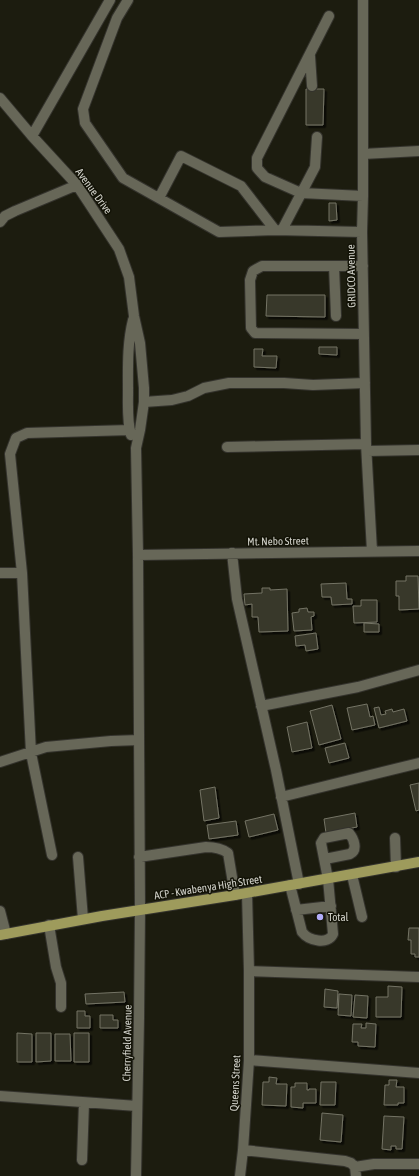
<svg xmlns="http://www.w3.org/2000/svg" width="419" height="1176" font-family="'Asap Condensed',sans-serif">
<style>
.building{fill:#38372a;stroke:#747465;filter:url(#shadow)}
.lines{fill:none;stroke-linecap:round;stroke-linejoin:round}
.minor-casing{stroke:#34332d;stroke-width:12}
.major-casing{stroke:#34332d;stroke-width:12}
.minor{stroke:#676758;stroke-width:10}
.major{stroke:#9e9b5c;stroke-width:10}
.poi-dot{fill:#b2adf9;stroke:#131307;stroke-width:1.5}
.labels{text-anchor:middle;stroke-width:3;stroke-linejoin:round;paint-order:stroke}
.street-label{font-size:11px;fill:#d2d2ca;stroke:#131307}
.poi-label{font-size:11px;fill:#d2d2ca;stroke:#131307;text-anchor:start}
</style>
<defs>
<filter id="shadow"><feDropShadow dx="2.5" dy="2.5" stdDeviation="0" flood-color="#0009"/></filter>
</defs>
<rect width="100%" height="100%" fill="#1c1c0f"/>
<path class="building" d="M306,89H324L323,125H306Z
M329,203H336L337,220L329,221Z
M267,295H325V317L266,316Z
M319,347H337V355L319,354Z
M254,349H263L262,356H277L276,368L254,367Z
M406,576H418L419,609L399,610V596H396V581H406Z
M346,583L347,599H352V604L332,605L331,597H322L321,584Z
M262,588H270V590L287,589L288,631L259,632L258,617H252V604L245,605L244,594L262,593Z
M361,600H377V622L354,623L353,606H361Z
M307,608L308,612H314V616L311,617L312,630L294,631L292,613L299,612V609Z
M364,623L379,624V632H364Z
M316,633L318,649L306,651L305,645L296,646L295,636Z
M367,704L370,717L373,716L375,725L352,730L347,708Z
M332,705L341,739L319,745L310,711Z
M379,707L381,715L386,714L385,711L392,709L393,712L404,709L407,721L379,728L374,708Z
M307,722L312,748L292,752L287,727Z
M345,743L349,758L329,763L325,748Z
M419,783V810L416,811L410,785Z
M215,787L219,818L204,821L200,790Z
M355,813L357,827L326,833L324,819Z
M274,814L278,830L249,837L245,821Z
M236,821L238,835L209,839L207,825Z
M409,928H419V957H415V954H411V940H408Z
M388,986L402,987L401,1017H376V997H388Z
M325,989L338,991L337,1008L324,1007Z
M124,992L125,1002L86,1004L85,994Z
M339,994L352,995L351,1016L338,1015Z
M355,995L368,996L367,1018L353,1017Z
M77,1011H85V1016H90V1028H77Z
M100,1015H113V1020H118V1028H100Z
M366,1023L376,1024L375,1047L358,1046V1042H352L353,1024H362L361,1028H366Z
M17,1033L32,1034V1062H17Z
M36,1033H51V1061L36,1062Z
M74,1033H89V1062H74Z
M55,1034H70L71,1061H55Z
M269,1077L277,1078L276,1084H287L286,1106L262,1105L263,1082H269Z
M389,1080H397L396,1087H404V1103H398V1105H384L385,1085H389Z
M321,1082H336L335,1105H320Z
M295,1083H307V1090H309V1089H316V1103H303V1108L291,1107V1087H295Z
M322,1113L343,1115L341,1142L320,1140Z
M384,1116L404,1117L402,1149H396V1146H391V1150L382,1149Z"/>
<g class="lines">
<defs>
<path id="minor" d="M128,0L117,18L83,109L85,123L123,178L219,232L275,230L362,232
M363,0V196L362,232L366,444L372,551
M329,16L257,158V168L265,177L301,193L363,196
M310,56L312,86
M0,98L32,136L77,185L119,249L129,277L134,316L140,343L144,388V402L140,430L136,448L138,555L140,910L139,1019L136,1176
M32,136L110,0
M363,154L419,151
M159,198L181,156L241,186L275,230
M0,222L5,216L15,211L77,185
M282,230L315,167L317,137
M334,266L336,316
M363,266H262L253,271L250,280L251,328L255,333L364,334
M144,402L172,400L188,396L204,388L229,383H284L313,385L365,383
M131,435C127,422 128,406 128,392C128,368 127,344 133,320
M227,447L366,444
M367,451L419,450
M232,553L237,599L276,770L299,884
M138,555L419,551
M0,573H22
M261,706L358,687L419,670
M0,762L46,747L111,741L139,740
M281,797L419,763
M395,838L396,867
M52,855L31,753L22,573L10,454L16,438L27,433L130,430
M78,857L83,919
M139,857L206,847C215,847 221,848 228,853L235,895
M352,875L362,917
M290,885L302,932C309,941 328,945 333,934L328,879L321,843L324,838L349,833C354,839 358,850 350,854L325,859
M247,893L249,971V1060L243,1150L345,1161L351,1163L355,1167L356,1176
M296,910L331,906
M0,911L6,934
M49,925L56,967L61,983V1007
M249,971L419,977
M249,1060L419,1073
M0,1096L137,1106
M82,1160L84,1103
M355,1167L374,1164H419
M240,1176L243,1150"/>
<path id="major" d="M0,935L102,916L235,895L419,862"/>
</defs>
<use href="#minor" class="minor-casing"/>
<use href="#major" class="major-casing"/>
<use href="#minor" class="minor"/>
<use href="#major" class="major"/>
</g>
<circle class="poi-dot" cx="320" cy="917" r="4"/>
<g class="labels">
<g class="street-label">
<text transform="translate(94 191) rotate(54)" y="4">Avenue Drive</text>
<text transform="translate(351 276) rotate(-91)" y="4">GRIDCO Avenue</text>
<text transform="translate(278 541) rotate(-1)" y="4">Mt. Nebo Street</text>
<text transform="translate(208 887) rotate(-9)" y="4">ACP - Kwabenya High Street</text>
<text transform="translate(127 1043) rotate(-89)" y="4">Cherryfield Avenue</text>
<text transform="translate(235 1083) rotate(-87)" y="4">Queens Street</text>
</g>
<g class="poi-label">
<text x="328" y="921">Total</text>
</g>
</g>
</svg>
